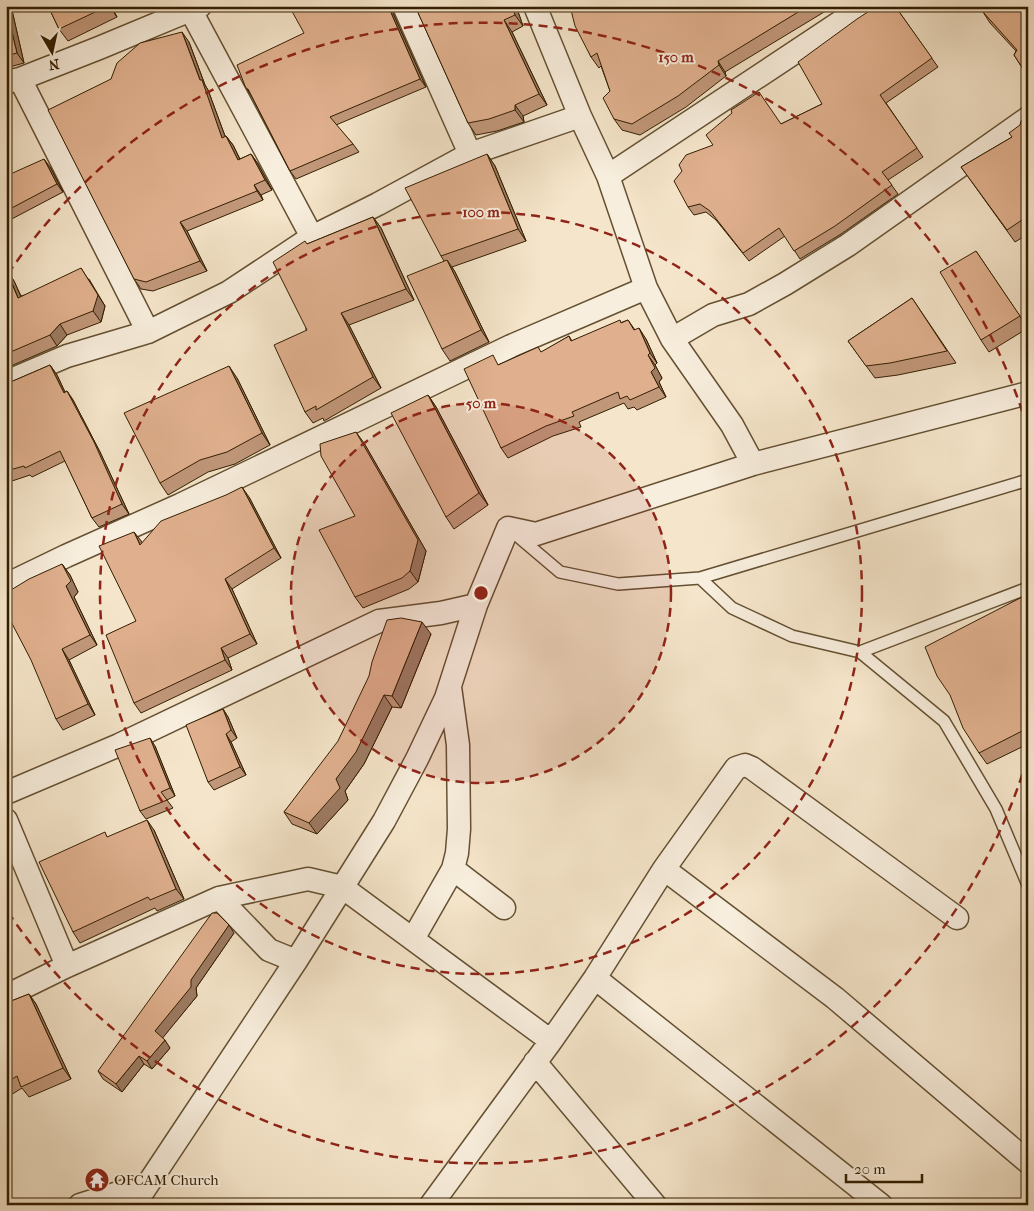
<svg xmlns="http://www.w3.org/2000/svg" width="1034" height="1211" font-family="'IM FELL French Canon',serif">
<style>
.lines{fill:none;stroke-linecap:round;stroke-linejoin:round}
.service-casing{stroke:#645032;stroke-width:14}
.minor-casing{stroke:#645032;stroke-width:25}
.service{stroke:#f8eedd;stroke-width:11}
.minor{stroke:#f8eedd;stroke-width:22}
.wall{fill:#c1977a;stroke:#331e00}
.shaded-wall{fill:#9d7b63;stroke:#331e00}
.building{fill:#e0b08e;stroke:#331e00}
.ring{fill:none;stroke:#8f2418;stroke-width:2.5;stroke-dasharray:9 6}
.labels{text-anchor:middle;stroke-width:4;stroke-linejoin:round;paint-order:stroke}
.poi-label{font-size:15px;fill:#331e00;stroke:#f8eedd;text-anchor:start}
.centre{fill:#8f2418;stroke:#f8eedd;stroke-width:2.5}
.ring-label{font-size:15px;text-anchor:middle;font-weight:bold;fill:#8f2418;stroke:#f8eedd;stroke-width:4;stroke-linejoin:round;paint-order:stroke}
</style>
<rect width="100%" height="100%" fill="#f5e5ca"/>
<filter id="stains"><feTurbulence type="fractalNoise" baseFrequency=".004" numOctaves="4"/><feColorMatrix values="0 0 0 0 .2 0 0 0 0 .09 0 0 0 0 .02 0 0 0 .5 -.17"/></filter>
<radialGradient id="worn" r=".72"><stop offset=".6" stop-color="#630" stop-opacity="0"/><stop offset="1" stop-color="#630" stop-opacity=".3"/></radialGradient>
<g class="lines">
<defs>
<path id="service" d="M514,533L560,572L618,584L700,578L1028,480
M700,578L732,608L792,636L860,652L944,721L996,809L1028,885
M860,652L1028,588"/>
<path id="minor" d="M404,6L470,154
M535,6L580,116L608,176L646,288L672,339L732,425L753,464
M190,9L312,237
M20,79L148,332
M6,82L20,79L99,48L200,6
M608,176L857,11
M672,339L713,315L749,304L785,284L848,245L1028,118
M6,382L67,356L148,332L229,292L312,237L378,204L470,154L580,116
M6,585L66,556L180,505L511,346L646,288
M6,793L119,745L379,621L441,613L476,605
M6,820L67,966
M453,869L504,908
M664,869L835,998L1028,1162
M219,898L308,879L342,887L551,1041
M413,939L453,869L457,853L459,829L458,745L450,687
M595,978L881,1205
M6,996L67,966L219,898L269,950L296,961
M535,1062L655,1205
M80,1205L147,1184
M134,1205L296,961L384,821L417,759L446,698L476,605L508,528L536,534L753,464L1028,393
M431,1205L551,1041L595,978L664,869L736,768L745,765L752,768L957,918"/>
</defs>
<use href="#service" class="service-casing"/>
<use href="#minor" class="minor-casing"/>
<use href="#service" class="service"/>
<use href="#minor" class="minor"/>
</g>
<path class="wall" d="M6,6H11L24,63L6,68Z
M48,6H111L117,17L68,41L59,29Z
M415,6H516L523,26L512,32L547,105L523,116L524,122L497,131L476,135L468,123Z
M570,6H834L725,72L726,76L686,107L640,135L622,130L614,119L610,91L601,66L599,68L591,57Z
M895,6L938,67L886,103L923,157L888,180L898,194L841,234L800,259L785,236L749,261L716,220L706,212L694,215L688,207L781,124L822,104Z
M986,6H1028V77L1014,55L1016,51L990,23L983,12L988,9Z
M392,11L426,87L336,125L353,144L359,152L296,179L290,171L252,97L247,89Z
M189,42L205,85L208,90L225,136H226L233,145L240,159L251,154L258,164L272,190L261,195L263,200L187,231L207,271L153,291L141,289L134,279L111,79Z
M1028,116V234L1015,242L961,167L1012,137Z
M487,154L495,166L526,241L452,267L455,272L489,342L450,361L442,349L444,261L441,256Z
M50,167L63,192L6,222V176Z
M373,217L381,228L414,300L349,325L381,388L324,421L323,418L313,423L305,412L307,244Z
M976,251L1028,328L989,352L981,340Z
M6,270L14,281L21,296L89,279L105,306L101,322L67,335L57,346L6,368Z
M912,298L956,363L898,375L875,378L848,341Z
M628,320L635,330L646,339L657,363L655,365L662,378L659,382L666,397L637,410L634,407L628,409L624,403L579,422L581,427L553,436L508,458L501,448L500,364L542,352L569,336L572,341Z
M50,365L57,375L65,392L67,391L73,400L100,452L129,514L99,527L92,518L65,461L32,477L30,475L6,483V384Z
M237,378L270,445L235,464L208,472L168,495L160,483Z
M428,395L436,407L488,505L454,529L446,517Z
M364,443L426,551L418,582L409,589L363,608L355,597V516Z
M249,497L281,558L232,589L257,644L228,658L232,670L141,713L134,703L136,621L142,543Z
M62,564L70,575L78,592L74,597L97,645L69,660L95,715L63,730L56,719Z
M1028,594V744L987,764L979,753Z
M431,634L401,708L392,707L364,764L345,791L348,800L317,834L292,824L284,812Z
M223,709L228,717L237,738L231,742L246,775L214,790L208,782Z
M155,746L175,796L167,800L173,808L146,819L140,811Z
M154,830L184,899L157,911L155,908L80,943L73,932L108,837Z
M234,933L196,988L197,996L162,1038L170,1048L152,1069L144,1064L122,1092L103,1079L98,1071Z
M29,994L36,1004L71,1079L29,1097L22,1088L6,1098V1003Z"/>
<path class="shaded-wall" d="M6,6H11L24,63L17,53Z
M109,6H111L117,17Z
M388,6H392V11L426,87L420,79Z
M512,6H516L523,26L515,15Z
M504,20L512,32L547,105L539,94Z
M182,32L189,42L205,85L208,90L229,147L222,138Z
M718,61L725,72L726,76L719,65Z
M515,105L523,116L524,122L515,110Z
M226,136L233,145L245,170L238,160Z
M251,154L258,164L272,190L265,180Z
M487,154L495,166L526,241L518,229Z
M44,159L50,167L63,192L57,184Z
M254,185L261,195L263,200L257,191Z
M373,217L381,228L414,300L406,289Z
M180,222L187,231L207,271L200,261Z
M447,260L455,272L489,342L481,330Z
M81,268L105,306L101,322L93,311Z
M7,270L14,281L26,308L18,298Z
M341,313L349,325L381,388L373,377Z
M60,324L67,335L57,346L50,335Z
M639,328L646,339L657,363L650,353Z
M648,355L655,365L662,378L659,382L666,397L659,387L651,372Z
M50,365L57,375L70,403L64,393Z
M229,366L237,378L270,445L262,433Z
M67,391L73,400L100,452L129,514L122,504Z
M428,395L436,407L488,505L479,493Z
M356,432L364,443L426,551L418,582L410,571Z
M242,487L249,497L281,558L274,548Z
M134,532L142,542L147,555L140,545Z
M62,564L70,575L78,592L74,597L97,645L90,635L66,586Z
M225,579L232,589L257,644L250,634Z
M422,622L431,634L401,708L392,696Z
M221,648L228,658L232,670L225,660Z
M62,649L69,660L95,715L88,704Z
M384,695L392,707L364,764L345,791L348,800L317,834L309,823L336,779Z
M223,709L228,717L237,738L231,730Z
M226,734L231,742L246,775L240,767Z
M150,738L155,746L175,796L170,788Z
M147,820L154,830L184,899L176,889Z
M229,925L234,933L196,988L197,996L161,1040L155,1031Z
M29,994L36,1004L71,1079L63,1068Z
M165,1040L170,1048L152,1069L147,1061Z
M139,1056L144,1064L122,1092L116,1084Z"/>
<path class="building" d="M48,6H108L59,29Z
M289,6H388L420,79L330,117L353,144L290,171L248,89H247L245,86L237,65L304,33Z
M415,6H512L515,15L504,20L539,94L515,105V110L489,119L468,123Z
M570,6H808L718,61L719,65L678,96L632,124L614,119L603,98L610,91L597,53L591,57L575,26Z
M877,6H895L932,58L880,95L917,148L882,172L892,185L835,226L794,251L779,228L743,253L710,211L700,204L688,207L674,181L682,171L679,165L686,155L713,145L706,135L732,113L731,110L759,92L781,124L822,104L798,62L857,19Z
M987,6H1028V74L1027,75L1014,55L1017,50L983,12L989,9Z
M6,8L17,53L6,56Z
M182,32L200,80H202L222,138L226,136L238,160L251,154L265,180L254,185L257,191L180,222L200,261L146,282L134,279L48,110L111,79L117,63L140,43Z
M1028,116V216L1007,230L961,167L1012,137L1009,133L1020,125L1021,121Z
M487,154L518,229L441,256L405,188Z
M44,159L57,184L6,211V176Z
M373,217L406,289L341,313L373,377L316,410V406L305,412L274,345L307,330L273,262L305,241L307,244Z
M976,251L1020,316L981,340L940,272Z
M447,260L481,330L442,349L407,276Z
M81,268L98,295L93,311L60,324L50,335L6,354V270L18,298Z
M912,298L947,351L890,363L866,366L848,341Z
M620,320L621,323L628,320L634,330L639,328L650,353L648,355L655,368L651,372L659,387L630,400L627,396L620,399L618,392L572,412L574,416L546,426L501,448L464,369L493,355L498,365L538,347L541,352L569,336L571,341Z
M50,365L64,393L67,391L94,442L122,504L92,518L60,451L25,468L24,466L6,471V393L8,392L6,391V384Z
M229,366L262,433L227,452L200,460L160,483L124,413Z
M428,395L479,493L446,517L391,413Z
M356,432L418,540L410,571L402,578L355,597L319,530L355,516L321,456L320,444Z
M242,487L274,548L225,579L250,634L221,648L225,660L134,703L106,635L136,621L99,546L134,532L140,545L161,521L226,495Z
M62,564L71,581L66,586L90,635L62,649L88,704L56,719L31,660L6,612V593L29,579Z
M1028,594V728L979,753L963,728L950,695L937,676L925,647Z
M401,618L422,622L392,696L384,695L356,752L336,779L340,788L309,823L284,812L338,741L369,676L372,662L387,620Z
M223,709L231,730L226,734L240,767L208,782L186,725Z
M150,738L170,788L161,792L167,800L140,811L115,750Z
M147,820L176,889L150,900L148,897L73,932L39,862L105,832L107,837Z
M212,913H217L229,925L191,980V987L155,1031L165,1040L147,1061L139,1056L116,1084L98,1071Z
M29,994L63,1068L21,1087L17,1076L6,1083V1003Z"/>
<circle cx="481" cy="593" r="190" fill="#8f2418" fill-opacity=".12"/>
<g class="ring">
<circle cx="481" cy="593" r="190"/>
<circle cx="481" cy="593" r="381"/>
<path d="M1027 760A571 571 0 0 1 8 912M8 274A571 571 0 0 1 1027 426"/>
</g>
<defs>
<symbol id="temple-disc" viewBox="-11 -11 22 22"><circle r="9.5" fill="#8f2418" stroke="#f8eedd"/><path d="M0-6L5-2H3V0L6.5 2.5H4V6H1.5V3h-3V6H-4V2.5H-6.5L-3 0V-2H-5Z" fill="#fff"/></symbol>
</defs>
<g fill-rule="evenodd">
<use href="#temple-disc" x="83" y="1166" width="28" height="28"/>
</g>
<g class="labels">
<g class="poi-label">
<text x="114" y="1185">OFCAM Church</text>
</g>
</g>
<circle cx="481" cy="593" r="8" class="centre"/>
<g class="ring-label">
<text x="676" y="62">150 m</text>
<text x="481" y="217">100 m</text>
<text x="481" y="408">50 m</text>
</g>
<rect width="1034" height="1211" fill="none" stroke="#f5e5ca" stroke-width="25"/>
<rect x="8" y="8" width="1019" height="1196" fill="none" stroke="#331e00" stroke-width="2.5"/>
<rect x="12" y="12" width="1009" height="1186" fill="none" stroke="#331e00"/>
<g transform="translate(52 52) rotate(171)" stroke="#f8eedd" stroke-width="4" paint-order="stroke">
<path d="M0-4L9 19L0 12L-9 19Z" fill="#331e00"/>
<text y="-8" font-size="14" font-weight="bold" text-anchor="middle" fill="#331e00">N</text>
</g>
<path d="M846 1174v8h76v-8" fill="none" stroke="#331e00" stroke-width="2.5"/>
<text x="854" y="1174" font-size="15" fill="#331e00" stroke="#f8eedd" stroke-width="4" paint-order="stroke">20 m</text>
<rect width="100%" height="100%" filter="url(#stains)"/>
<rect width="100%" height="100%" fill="url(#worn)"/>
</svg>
